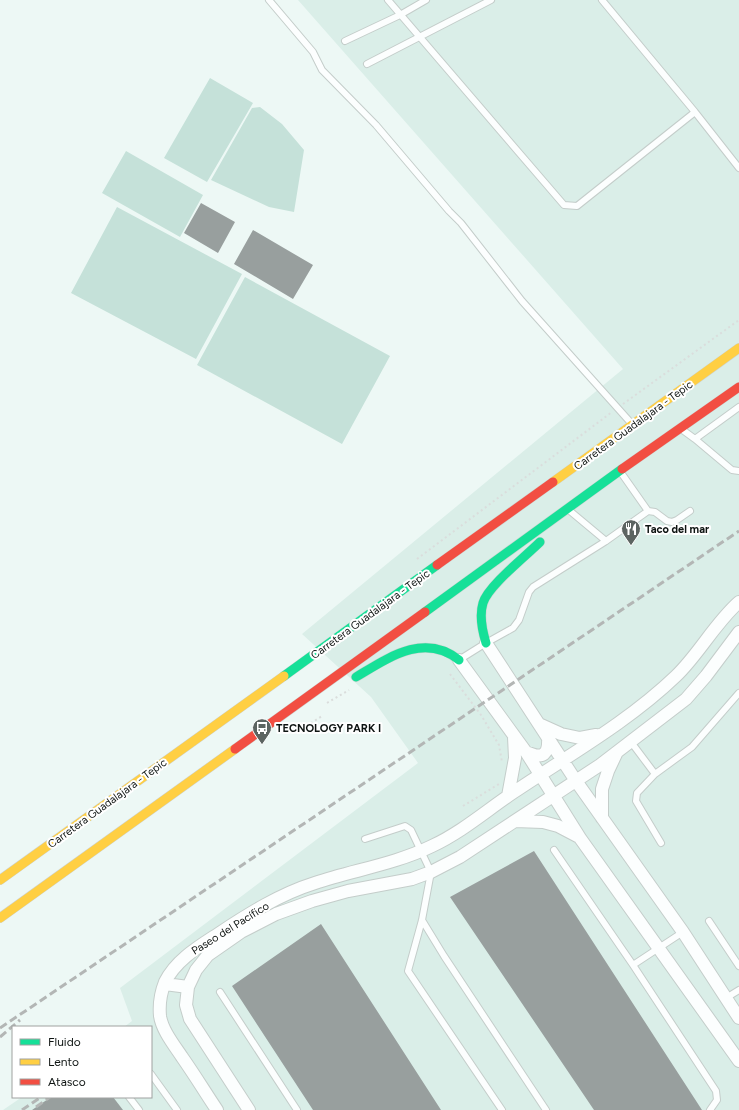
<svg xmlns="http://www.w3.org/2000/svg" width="739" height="1110" font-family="Figtree,sans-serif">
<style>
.built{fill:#daeee8}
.green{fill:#c5e1d9}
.building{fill:#989f9e}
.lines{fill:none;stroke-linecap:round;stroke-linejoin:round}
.lane-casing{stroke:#c4cdca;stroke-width:8}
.street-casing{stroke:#c4cdca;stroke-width:14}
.fast-casing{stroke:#cdd2d0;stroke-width:10}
.slow-casing{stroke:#cdd2d0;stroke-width:10}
.jam-casing{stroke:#cdd2d0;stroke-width:10}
.path{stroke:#dadddc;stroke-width:2;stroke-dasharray:2 3;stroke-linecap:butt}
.lane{stroke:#fcfefe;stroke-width:6}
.street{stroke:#fcfefe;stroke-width:12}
.fast{stroke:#16e098;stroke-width:9}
.slow{stroke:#ffcf43;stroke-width:9}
.jam{stroke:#f24e42;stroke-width:9}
.rail{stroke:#b3b6b5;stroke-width:3;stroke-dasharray:8 4;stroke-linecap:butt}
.labels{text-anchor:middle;stroke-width:4;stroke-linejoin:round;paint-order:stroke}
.street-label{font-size:11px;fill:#0e1412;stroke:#fff}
.poi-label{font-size:11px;font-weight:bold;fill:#0e1412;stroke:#fff;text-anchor:start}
</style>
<rect width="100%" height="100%" fill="#edf8f5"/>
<path class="built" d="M298,0H739V1110H3L22,1097H151V1027H124L132,1021L120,988L418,763L371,697L302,634L623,369Z"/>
<path class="green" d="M210,78L253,103L207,182L164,158Z
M260,107L282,124L304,150L294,212L269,207L211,180L252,108Z
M126,151L203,195L180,237L102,193Z
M117,207L242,274L196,359L71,293Z
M245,277L390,356L342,444L197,365Z"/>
<path class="building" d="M201,203L235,222L218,253L184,233Z
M253,230L313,265L293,299L234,264Z
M534,851L702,1110H594L450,897Z
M321,924L441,1110H313L232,986Z
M51,1097H113L123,1110H32Z"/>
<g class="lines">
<defs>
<path id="lane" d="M269,0L313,52L322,70L376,125L449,211L461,223L522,301L631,423
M388,0L564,205L577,206L695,112
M602,0L695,112L739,168
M345,41L400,15L426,0
M367,64L491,0
M684,431L695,439L739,407
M695,439L732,470L739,471
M570,511L606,541
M648,511L655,512L667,521L672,522L677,520L690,511
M462,658L486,643L513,628L519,620L529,592L533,587L606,541L648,511L622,474
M631,742L655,774L692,747L739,693
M655,774L637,793L636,801L661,843
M365,839L405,826L411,830L431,872L422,920L408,971L502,1110
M554,850L633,965L716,1091L717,1100L710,1110
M422,920L444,956L546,1110
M709,921L739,966
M633,965L683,932
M220,992L297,1110
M726,998L739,990
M151,1074L177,1110
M129,1097L139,1110"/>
<path id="street" d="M486,643L576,781L683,932L739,1018
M459,660L526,752L580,838L739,1061
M541,725L561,734L580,738L596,735
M526,752C544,760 549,754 548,736
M508,796L515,758L514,737
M602,818V789L608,771L616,754
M515,821L543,822L558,826L579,837
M165,984L188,987
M217,1110C205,1092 194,1074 182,1057C174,1045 162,1030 160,1016C159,1005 161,992 165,982C176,960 198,947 218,934C248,914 280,894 315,883C354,870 395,864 432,846C462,832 487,810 514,792C569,755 628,722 676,676C699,654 715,623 739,602
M249,1110L190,1019L186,1005L188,987L196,970L208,955L241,932L276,914L312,901L348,891L412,879L431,872L460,857L600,765L686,699L706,676L739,632"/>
<path id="fast" d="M425,612L622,469
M486,643C482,630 479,616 483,603C488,586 526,556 540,542
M284,676L437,565
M356,677C388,658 424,632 459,660"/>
<path id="slow" d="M553,482L739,348
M0,880L284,676
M0,918L235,749"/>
<path id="jam" d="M622,469L739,387
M437,565L553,482
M235,749L425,612"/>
</defs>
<use href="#lane" class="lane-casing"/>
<use href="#street" class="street-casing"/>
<use href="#fast" class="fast-casing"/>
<use href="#slow" class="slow-casing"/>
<use href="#jam" class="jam-casing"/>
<path class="path" d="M623,404L739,320
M417,559L612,412
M450,674L481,715L499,745L502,762
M327,703L349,690
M292,727L296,733L322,716
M463,806L499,784"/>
<use href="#lane" class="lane"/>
<use href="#street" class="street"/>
<use href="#fast" class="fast"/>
<use href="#slow" class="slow"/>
<use href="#jam" class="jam"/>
<path class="rail" d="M0,1028L739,531
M0,1037L20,1020
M36,1107L50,1097
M22,1110L41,1097"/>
</g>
<defs>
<symbol id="restaurant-pin" viewBox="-11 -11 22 30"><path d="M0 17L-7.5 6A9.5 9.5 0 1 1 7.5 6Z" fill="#5c6461" stroke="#fff"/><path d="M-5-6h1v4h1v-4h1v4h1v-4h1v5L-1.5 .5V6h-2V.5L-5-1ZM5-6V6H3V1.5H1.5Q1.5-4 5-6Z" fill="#fff"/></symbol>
<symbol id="bus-pin" viewBox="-11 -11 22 30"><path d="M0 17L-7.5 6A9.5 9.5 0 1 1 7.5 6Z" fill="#5c6461" stroke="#fff"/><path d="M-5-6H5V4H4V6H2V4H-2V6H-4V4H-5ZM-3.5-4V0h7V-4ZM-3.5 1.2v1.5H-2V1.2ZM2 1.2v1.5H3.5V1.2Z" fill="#fff"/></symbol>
</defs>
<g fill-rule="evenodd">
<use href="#restaurant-pin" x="620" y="518" width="22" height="30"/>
<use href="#bus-pin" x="251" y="717" width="22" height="30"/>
</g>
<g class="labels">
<g class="street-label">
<text transform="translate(633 425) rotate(-36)" y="4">Carretera Guadalajara - Tepic</text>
<text transform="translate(370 614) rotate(-36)" y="4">Carretera Guadalajara - Tepic</text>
<text transform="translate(107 803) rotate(-36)" y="4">Carretera Guadalajara - Tepic</text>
<text transform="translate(230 928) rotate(-32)" y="4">Paseo del Pacífico</text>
</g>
<g class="poi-label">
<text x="645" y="533">Taco del mar</text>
<text x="276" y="732">TECNOLOGY PARK I</text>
</g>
</g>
<rect x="12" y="1026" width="140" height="72" fill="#ffffff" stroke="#9fa1a0"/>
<rect x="20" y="1039" width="20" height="6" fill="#16e098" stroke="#9fa1a0"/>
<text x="48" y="1046" font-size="12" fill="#0e1412">Fluido</text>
<rect x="20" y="1059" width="20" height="6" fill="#ffcf43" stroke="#9fa1a0"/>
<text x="48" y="1066" font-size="12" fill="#0e1412">Lento</text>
<rect x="20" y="1079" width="20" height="6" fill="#f24e42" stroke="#9fa1a0"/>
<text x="48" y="1086" font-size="12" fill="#0e1412">Atasco</text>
</svg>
